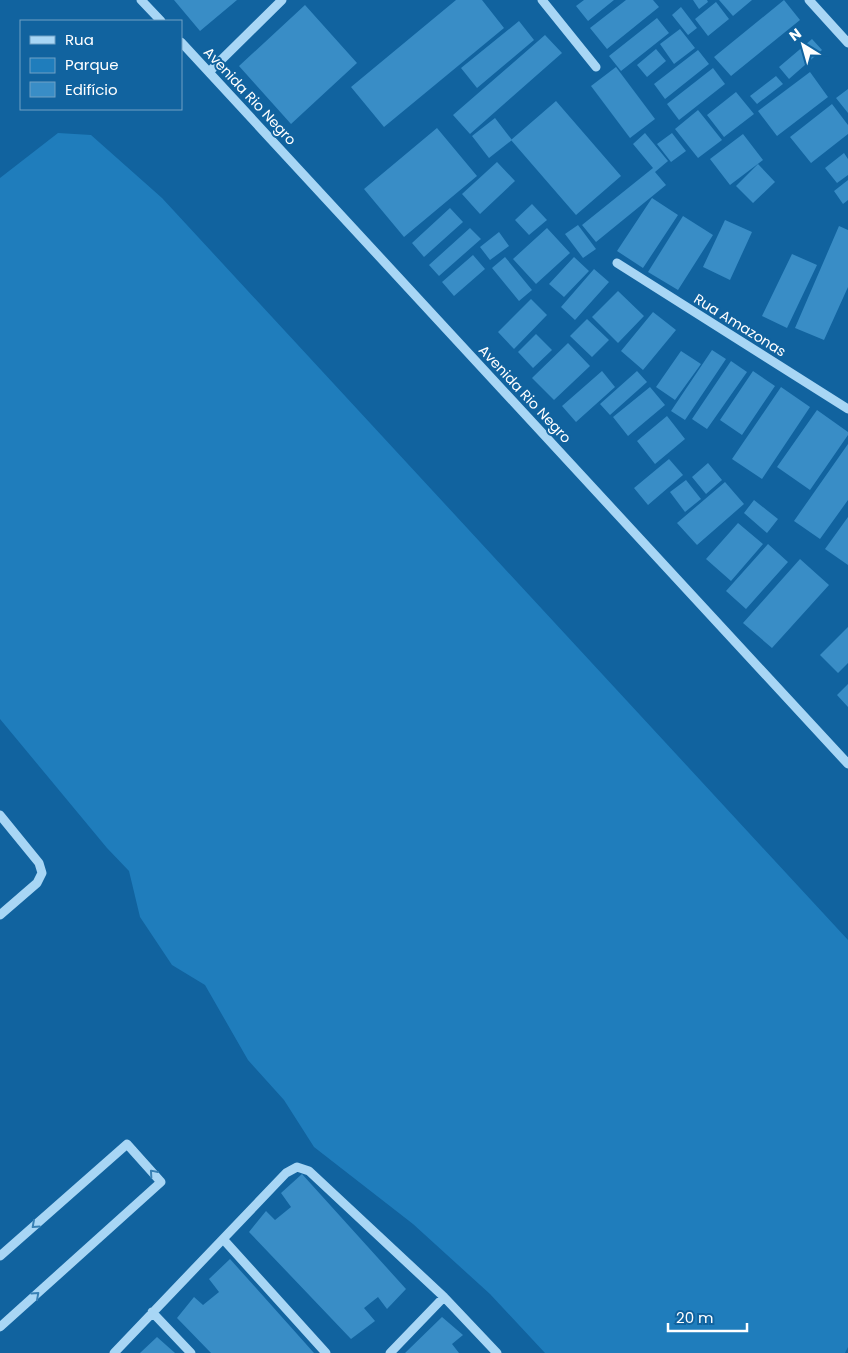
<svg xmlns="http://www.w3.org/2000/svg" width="848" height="1353" font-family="Poppins,sans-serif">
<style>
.green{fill:#1f7dbc}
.building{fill:#398dc6}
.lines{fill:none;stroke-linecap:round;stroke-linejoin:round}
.minor{stroke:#a8d6f5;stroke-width:9}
.oneway{stroke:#3780b4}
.labels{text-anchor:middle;stroke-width:4;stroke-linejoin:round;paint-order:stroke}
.street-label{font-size:14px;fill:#fff;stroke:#11639f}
</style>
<rect width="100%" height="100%" fill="#11639f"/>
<path class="green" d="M58,133L91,135L162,198L848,940V1347L845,1353H545L490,1294L413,1224L314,1147L284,1100L248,1060L205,985L172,965L140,917L129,871L107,848L0,719V178Z"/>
<path class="building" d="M174,0H237L200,31Z
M456,0H482L504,28L384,127L351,87Z
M584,0H614L588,21L576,6Z
M626,0H653L659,7L607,49L590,28Z
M693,0H707L708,2L699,9Z
M719,0H752L733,16Z
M784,0L800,20L731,76L714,57Z
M716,2L729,19L708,36L695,19Z
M305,5L357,63L291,124L239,66Z
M681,7L697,28L688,35L672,15Z
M657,18L669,33L621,71L609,56Z
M519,21L534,40L477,88L461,68Z
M680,29L695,48L674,64L660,44Z
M545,35L562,53L470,134L453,115Z
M812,39L822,50L789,79L779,67Z
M656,49L666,61L647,77L637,65Z
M698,50L709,64L665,99L654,84Z
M616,67L655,119L630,138L591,86Z
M713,68L725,84L679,120L667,104Z
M810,72L828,97L777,136L758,111Z
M776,76L783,84L757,104L750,96Z
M848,89V113L836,98Z
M736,92L754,114L724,137L707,115Z
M556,101L621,176L576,215L511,140Z
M832,104L848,125V134L811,163L790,137Z
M698,110L722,140L698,158L675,129Z
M495,118L512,140L489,158L472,136Z
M437,128L477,176L404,237L364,189Z
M645,133L668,161L655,172L666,185L596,242L582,225L653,168L633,144Z
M672,133L686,151L671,162L657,144Z
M743,134L763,160L730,185L710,159Z
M844,153L848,159V175L837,183L825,168Z
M497,162L515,181L480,214L462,194Z
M758,164L775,182L753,203L736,186Z
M848,180V200L843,204L834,191Z
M652,198L678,215L643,268L617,251Z
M532,204L547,220L529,235L515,220Z
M450,208L463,222L424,257L412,243Z
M683,216L713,235L678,290L648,272Z
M725,220L752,232L730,280L703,267Z
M578,225L596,249L583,258L565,234Z
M839,226L848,230V287L824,340L795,328Z
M470,228L481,239L439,276L429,265Z
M547,228L570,253L536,284L513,259Z
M499,232L509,246L490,260L480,247Z
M792,254L817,265L787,328L762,316Z
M473,255L485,269L454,296L442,282Z
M505,257L532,290L519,301L492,268Z
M574,257L589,271L564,297L549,284Z
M594,269L609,282L575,320L561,307Z
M618,291L644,316L618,343L592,317Z
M531,299L547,315L514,349L498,332Z
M653,312L676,330L643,370L621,351Z
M587,319L609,340L592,357L570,336Z
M536,334L552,350L533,368L518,352Z
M568,343L590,366L554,400L532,378Z
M712,350L726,359L685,420L671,411Z
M681,351L701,364L675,400L656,387Z
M731,361L747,372L707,429L692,419Z
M602,371L615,387L576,422L562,406Z
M637,371L647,382L610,415L600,404Z
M753,371L775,386L742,435L720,420Z
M650,387L665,405L628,436L613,417Z
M781,387L810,407L762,479L732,459Z
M817,410L848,432V435L810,490L777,467Z
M667,416L685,439L655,464L637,441Z
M848,444V500L820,539L794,521Z
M669,459L683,475L648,505L634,488Z
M708,463L722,480L706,494L692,477Z
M686,480L701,499L685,512L670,492Z
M725,482L744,504L697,545L677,523Z
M754,500L778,519L767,533L744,513Z
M848,517V565L825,549Z
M738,523L763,544L731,581L706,559Z
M768,544L788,562L746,609L726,591Z
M800,559L829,585L772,648L743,623Z
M848,627V663L838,673L820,655Z
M848,684V707L837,695Z
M302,1174L406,1289L387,1309L378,1297L364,1308L375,1321L351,1339L249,1232L266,1211L275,1220L291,1207L281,1193Z
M230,1259L314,1353H211L177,1318L194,1297L203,1305L219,1292L209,1279Z
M442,1317L463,1335L452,1344L459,1353H405Z
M157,1337L175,1353H140Z"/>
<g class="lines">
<path class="minor" d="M141,0L161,21
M542,0L596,67
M809,0L848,43
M181,42L848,764
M209,72L282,0
M617,263L848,409
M0,815L39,863L42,873L37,883L0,915
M223,1239L326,1353
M0,1256L127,1144L161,1182L0,1327
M152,1312L191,1353
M114,1353L286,1173L297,1167L309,1171L444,1297L497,1353
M390,1353L444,1297"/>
</g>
<defs><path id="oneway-chevron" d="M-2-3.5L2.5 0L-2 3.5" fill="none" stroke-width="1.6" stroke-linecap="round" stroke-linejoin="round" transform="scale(1.25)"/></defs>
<g class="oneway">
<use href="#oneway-chevron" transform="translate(153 1173) rotate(-131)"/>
<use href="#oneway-chevron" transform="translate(35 1225) rotate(138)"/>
<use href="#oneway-chevron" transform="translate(36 1295) rotate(-42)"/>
</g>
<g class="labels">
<g class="street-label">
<text transform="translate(250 96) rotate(47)" y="5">Avenida Rio Negro</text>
<text transform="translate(740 325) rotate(32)" y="5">Rua Amazonas</text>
<text transform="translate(525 394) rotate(47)" y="5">Avenida Rio Negro</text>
</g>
</g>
<rect x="20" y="20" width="162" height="90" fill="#11639f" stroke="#70a1c5"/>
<rect x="30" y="36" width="25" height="8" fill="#a8d6f5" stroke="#70a1c5"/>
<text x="65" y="45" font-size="15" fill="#ffffff">Rua</text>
<rect x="30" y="58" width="25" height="15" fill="#1f7dbc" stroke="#70a1c5"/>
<text x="65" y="70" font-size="15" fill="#ffffff">Parque</text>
<rect x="30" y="82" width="25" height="15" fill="#398dc6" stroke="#70a1c5"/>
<text x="65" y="95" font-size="15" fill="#ffffff">Edifício</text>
<g transform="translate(803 45) rotate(323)" stroke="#11639f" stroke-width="4" paint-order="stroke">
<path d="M0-4L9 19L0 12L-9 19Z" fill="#ffffff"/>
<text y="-8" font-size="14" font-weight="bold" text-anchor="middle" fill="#ffffff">N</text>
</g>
<path d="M668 1323v8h79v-8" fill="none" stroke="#ffffff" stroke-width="2.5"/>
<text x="676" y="1323" font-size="15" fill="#ffffff" stroke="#11639f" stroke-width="4" paint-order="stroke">20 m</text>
</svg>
